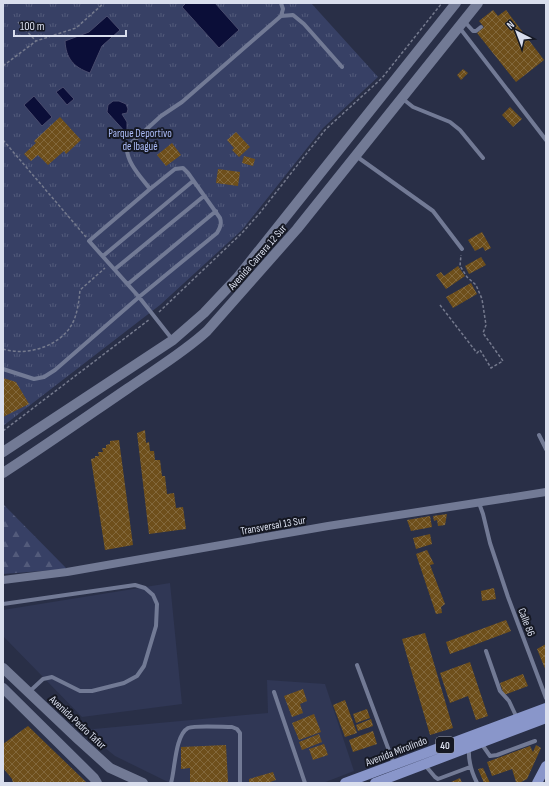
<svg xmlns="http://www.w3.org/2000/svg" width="549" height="786" font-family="'Sofia Sans Condensed',sans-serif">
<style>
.built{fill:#303755}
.forest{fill:url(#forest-firs)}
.park{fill:url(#park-tufts)}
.water{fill:#0b0e38;stroke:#494c6e}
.building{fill:url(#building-cross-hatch)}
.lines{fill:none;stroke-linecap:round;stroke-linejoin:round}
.path{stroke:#757a8e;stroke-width:1.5;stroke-dasharray:3 2;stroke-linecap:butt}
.service{stroke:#727a95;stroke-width:4}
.minor{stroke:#727a95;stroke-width:8}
.tertiary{stroke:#727a95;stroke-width:10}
.secondary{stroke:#727a95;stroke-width:10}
.primary{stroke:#8996ca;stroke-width:10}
.labels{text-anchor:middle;stroke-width:4;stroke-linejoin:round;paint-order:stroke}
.shield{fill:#151823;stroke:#9ea3b0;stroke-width:1}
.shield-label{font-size:10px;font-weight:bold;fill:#d9deed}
.park-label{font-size:11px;fill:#abbbf7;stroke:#151823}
.street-label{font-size:11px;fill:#d9deed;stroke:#151823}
</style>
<defs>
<pattern id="forest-firs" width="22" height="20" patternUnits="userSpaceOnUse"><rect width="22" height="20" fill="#374065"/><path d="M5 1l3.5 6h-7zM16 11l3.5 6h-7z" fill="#535b7b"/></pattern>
<pattern id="park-tufts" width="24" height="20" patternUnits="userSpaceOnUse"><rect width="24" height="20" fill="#374065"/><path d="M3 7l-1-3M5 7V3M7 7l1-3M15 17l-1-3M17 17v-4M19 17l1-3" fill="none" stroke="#535b7b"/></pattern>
<pattern id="building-cross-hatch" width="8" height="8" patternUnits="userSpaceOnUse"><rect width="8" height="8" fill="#6e4f1b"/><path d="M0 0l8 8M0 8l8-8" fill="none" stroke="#82683c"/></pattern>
</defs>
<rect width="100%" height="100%" fill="#292f47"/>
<path class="built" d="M170,583L182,704L82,717L3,636V610Z
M267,680L325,684L354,771L323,783H170L115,756L83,730L268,713Z"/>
<path class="forest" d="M3,504L67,569L3,574Z"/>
<path class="park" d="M3,3H311L378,77L323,128L242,230L160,305L3,426Z"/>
<path class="water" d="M186,3H215L239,30L219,48L182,7Z
M107,16L120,30L102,46L90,73C73,67 66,58 65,41L89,32Z
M63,87L74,99L67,105L56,92Z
M34,96L52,117L42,126L24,105Z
M113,101H119L126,104L128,109L127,113L122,114L127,122V134L107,112L108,105Z"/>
<path class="building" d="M493,10L498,16L506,10L544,60L516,82L477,33L484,27L479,21Z
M463,69L468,73L461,80L457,75Z
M510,107L522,119L513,127L502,115Z
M60,117L81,140L66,154L64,151L48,165L38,155L31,161L24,154L36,143L34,141Z
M236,132L250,147L239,157L232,150L234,148L227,140Z
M172,143L181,155L166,166L157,155Z
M244,156L255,159L253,166L242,163Z
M218,169L240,172L238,186L216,183Z
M482,232L491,248L485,251L483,247L475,251L468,240Z
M481,257L486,265L469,274L465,266Z
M458,266L465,276L446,289L436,275L441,272L444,276Z
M471,283L477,294L453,308L446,297Z
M3,378L16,382L29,404L3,417Z
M145,430L146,443L149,442L150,451H154L155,460H160L162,476H165L167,494L174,493L176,508L183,507L186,529L149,534L137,433Z
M119,440L133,545L105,550L91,459L95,458V456H99L98,452H103L102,448H106V445L110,444V441Z
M447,514L445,525L438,526L437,520L434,521L433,516Z
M430,516L432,527L411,531L407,520Z
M430,534L432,544L416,549L413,538Z
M427,550L434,564L430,565L445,604L441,607L442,613L436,614L416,554Z
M494,588L496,599L482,601L481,591Z
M506,620L511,631L450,654L446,642Z
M425,633L453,728L430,735L402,639Z
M546,644V671L537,649Z
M470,662L488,716L476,720L468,696L450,703L440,673Z
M523,674L528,686L504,695L500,683Z
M303,689L307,701L300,704L303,713L292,717L284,696Z
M345,700L357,733L345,737L333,705Z
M367,709L370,718L356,723L353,714Z
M314,714L321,732L299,740L292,723Z
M371,719L373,726L358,731L356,725Z
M28,726L87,783H13L12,779L3,768V744Z
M373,731L377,744L353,752L349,740Z
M319,734L322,742L302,750L299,742Z
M324,744L328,755L313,760L309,749Z
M226,745L228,782L190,783V768L181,769V747Z
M536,745L541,748L527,779L521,782H516L512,769L492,776L487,762L530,746L533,752Z
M483,768L490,783H484L478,769Z
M273,772L276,780L267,783H249V779Z
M460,778L462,783H449Z"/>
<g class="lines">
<path class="path" d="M18,22L36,41
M3,66L36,41L76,28L104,3
M3,140L86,237
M440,305L477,353L480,350L491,368L503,361L483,333L486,325L482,299L476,285L467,277L460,266L461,255
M159,312L242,233L259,214L325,130L382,78L442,3
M3,349C28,357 64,345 74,320C78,310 79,300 80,290L105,268
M3,431L150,319"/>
<path class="service" d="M281,16L293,15L304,24L342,67
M464,21L473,31H476L481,27
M459,27L546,140
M403,99L413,107L450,122L460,130L483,158
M356,156L433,211L462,249
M150,189C141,177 126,162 127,147L161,116L182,102L281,16L283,9L281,3
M103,256L193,181
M115,269L204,196
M128,284L216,211
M3,369L34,379L44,377L55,370L139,297L217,233C220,228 222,224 220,218L188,173L183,168L175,169L150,189L89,241L139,297L172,339
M539,435L546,449
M479,503L483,514L490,543L508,597L546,698
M3,604L135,585L145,588L153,595L157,604L156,626L144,666L137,676L124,683L92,691H80L52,677L43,679L29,692
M486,651L500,691L509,701L517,718
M357,665L394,764
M274,692L305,783
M481,743L490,756L497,755L535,741
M469,748C468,761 471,771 477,783
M424,764L435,777L438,779L470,767
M171,783C175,770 175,735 188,728C196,725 222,727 232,727L237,729L240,733V783"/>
<path class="minor" d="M3,580L67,572L328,526L546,492"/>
<path class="tertiary" d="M3,452L173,340L204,313L237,278L456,3
M3,473C45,446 86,417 127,389C154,370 183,353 207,331L297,229L478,3"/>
<path class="secondary" d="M3,668L79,740L110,768L143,783
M3,688L94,778L97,783"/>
<path class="primary" d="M345,783L546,708
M375,783L546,718
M537,783L546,766"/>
</g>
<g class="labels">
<rect class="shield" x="436" y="737" width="18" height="16" rx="3"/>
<g class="shield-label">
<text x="445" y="749">40</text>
</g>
<g class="park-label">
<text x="140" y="137">Parque Deportivo<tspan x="140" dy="13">de Ibagué</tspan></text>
</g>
<g class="street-label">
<text transform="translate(257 257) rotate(-49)" y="4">Avenida Carrera 12 Sur</text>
<text transform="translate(273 525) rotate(-10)" y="4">Transversal 13 Sur</text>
<text transform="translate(527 622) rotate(69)" y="4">Calle 86</text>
<text transform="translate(78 722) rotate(43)" y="4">Avenida Pedro Tafur</text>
<text transform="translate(396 751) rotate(-21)" y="4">Avenida Mirolindo</text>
</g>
</g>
<rect width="549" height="786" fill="none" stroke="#d9deed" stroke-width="8"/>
<g transform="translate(517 32) rotate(318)" stroke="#151823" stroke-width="3" paint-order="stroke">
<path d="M0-3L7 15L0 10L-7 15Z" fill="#d9deed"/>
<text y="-6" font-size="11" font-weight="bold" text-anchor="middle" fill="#d9deed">N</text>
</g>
<path d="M14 30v6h112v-6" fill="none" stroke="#d9deed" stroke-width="2"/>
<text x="20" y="30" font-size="12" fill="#d9deed" stroke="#151823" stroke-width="3" paint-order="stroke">100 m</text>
</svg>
